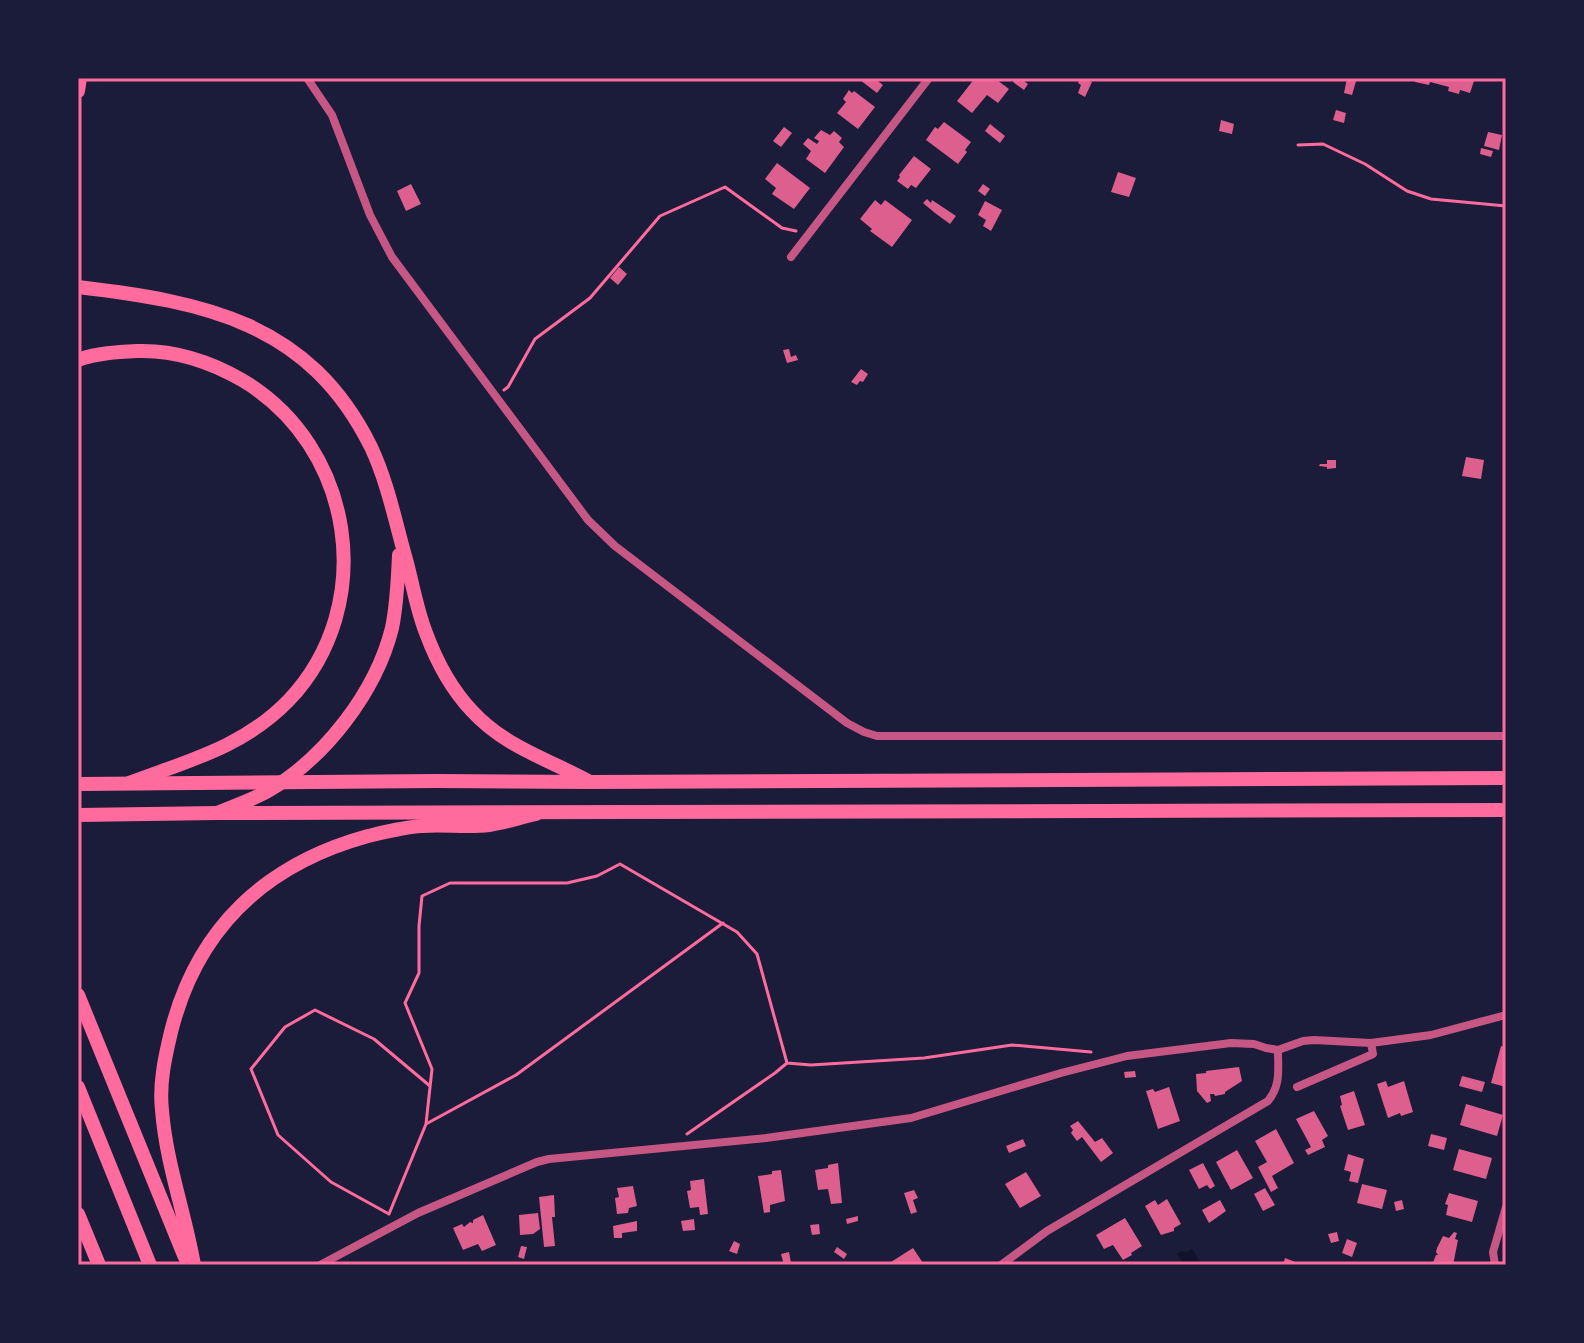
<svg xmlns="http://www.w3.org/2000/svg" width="1584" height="1343" font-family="'Sofia Sans Condensed',sans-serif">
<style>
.water{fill:#12122b}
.building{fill:#dd5f8e}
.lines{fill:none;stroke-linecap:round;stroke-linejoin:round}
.path{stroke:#ff6b9d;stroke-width:3}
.minor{stroke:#c65784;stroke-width:8}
.trunk{stroke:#ff6b9d;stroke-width:14}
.motorway{stroke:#ff6b9d;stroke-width:14}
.neatline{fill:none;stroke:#ff6b9d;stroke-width:3}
</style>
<rect width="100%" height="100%" fill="#1b1b3a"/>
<path class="water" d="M1192,1249L1202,1265H1184L1177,1254L1182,1251L1187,1252Z"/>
<path class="building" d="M861,78H874L883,85L877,93L860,80Z
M975,78H994L996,80L995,81L997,80L1009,89L998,103L987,95L972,113L957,101Z
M1016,78H1020L1028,84L1024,90L1013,82Z
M1081,78L1092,82L1085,97L1078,93L1081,85L1078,83Z
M1347,78H1357L1352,95L1344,93Z
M1415,78H1475L1470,93L1460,90L1459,94L1448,91L1449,87L1430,82L1429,85L1415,82Z
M849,90L852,93L854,91L875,107L858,129L837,113L846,102L843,99Z
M1336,110L1346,113L1344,123L1333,120Z
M1221,120L1234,124L1232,134L1219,131Z
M944,122L971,142L965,150L967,152L958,164L926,140L935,127L938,129Z
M990,124L1005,136L1000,143L985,131Z
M784,127L792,133L781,147L773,141Z
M821,130L830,135L834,131L842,138L839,142L844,147L825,173L806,159L811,151L803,144L808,138L817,144L819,141L814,138Z
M1488,132L1502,135L1499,150L1484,146Z
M1481,148L1493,151L1491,157L1480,154Z
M914,156L931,169L916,188L911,185L908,189L897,181L900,177L899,175Z
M777,163L810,188L794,209L772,194L776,188L765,179Z
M1118,172L1136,178L1129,197L1111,192Z
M411,184L421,204L406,211L397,191Z
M983,184L990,189L985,196L978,191Z
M927,199L931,203L932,200L956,216L950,224L935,213L923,203Z
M875,200L881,205L885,200L912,220L892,247L870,231L872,229L860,219Z
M985,201L1002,210L991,231L983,226L986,220L978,215Z
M619,267L627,274L618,285L610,278Z
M789,349L791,357L796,355L798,360L787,363L783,350Z
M861,369L868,374L863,382L860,381L857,385L851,382Z
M1466,457L1484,460L1481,479L1462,476Z
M1327,460H1336V468L1327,469V467L1319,466L1320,464H1327Z
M1501,1046L1506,1047V1087L1491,1083Z
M1239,1067L1242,1081L1225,1092V1094L1215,1096L1214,1094H1210L1211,1101L1207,1103L1197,1091L1196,1074L1206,1073V1071Z
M1135,1071L1136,1077L1125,1078L1124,1072Z
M1462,1076L1485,1082L1482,1092L1459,1086Z
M1386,1081L1388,1087L1404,1081L1413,1112L1401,1116L1400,1113L1388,1118L1377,1084Z
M1169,1087L1180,1121L1158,1129L1146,1091L1153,1089L1155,1092Z
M1354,1091L1365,1125L1348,1130L1340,1106L1342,1105L1340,1096Z
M1466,1104L1503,1115L1497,1136L1460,1125Z
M1314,1111L1328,1136L1322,1140L1325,1147L1308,1155L1305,1150L1311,1147L1296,1119Z
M1078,1121L1095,1142L1102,1138L1113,1153L1101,1162L1082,1137L1077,1141L1071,1133L1073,1130L1070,1126Z
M1276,1129L1294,1163L1272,1176L1278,1188L1271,1192L1258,1167L1267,1162L1255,1141Z
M1431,1134L1447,1138L1444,1150L1428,1146Z
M1023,1139L1026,1146L1009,1153L1006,1146Z
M1459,1149L1492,1158L1486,1179L1453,1170Z
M1237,1150L1253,1178L1231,1190L1216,1162Z
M1348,1154L1364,1159L1358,1183L1349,1181L1351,1172L1344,1170Z
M838,1163L842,1203L831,1204L828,1189L818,1190L815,1170L828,1168V1165Z
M1203,1163L1215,1186L1210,1189L1207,1185L1199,1189L1189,1170Z
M781,1170L785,1201L770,1205V1212L764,1213L758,1176L772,1174V1171Z
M1026,1172L1041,1196L1020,1208L1005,1184Z
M704,1179L708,1214L700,1215L699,1207L690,1208L687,1191L691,1190L690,1181Z
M1362,1184L1387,1190L1382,1209L1357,1203Z
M633,1186L637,1206L629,1208L628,1213L617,1214L615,1198L619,1197L617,1188Z
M1265,1188L1275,1205L1263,1211L1254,1194Z
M914,1190L918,1198L913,1200L917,1212L911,1214L904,1193Z
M1449,1193L1478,1201L1472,1222L1446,1215L1448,1205L1445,1204Z
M554,1195L555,1217H552L555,1246L544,1247L539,1197Z
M1167,1199L1181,1224L1174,1228V1231L1161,1235L1145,1206L1155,1200L1158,1205Z
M1220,1200L1226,1211L1209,1223L1202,1210Z
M1402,1200L1404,1209L1396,1211L1394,1202Z
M538,1213L540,1229L533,1234L520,1235L519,1215Z
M483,1215L496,1245L482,1251L478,1244L463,1250L453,1228L462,1224L464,1227L470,1222L473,1223V1220Z
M858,1216V1221L847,1224L846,1219Z
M1125,1218L1142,1246L1131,1253L1132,1255L1123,1260L1113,1245L1104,1249L1096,1235Z
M694,1219L695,1230L683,1231L681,1221Z
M637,1221V1231L622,1233V1238H614L613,1226Z
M819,1224L820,1234L812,1235L810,1225Z
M1337,1232L1339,1241L1331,1243L1328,1234Z
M1454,1232L1457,1233L1455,1239L1458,1240L1453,1265H1432L1436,1255H1438L1436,1252L1437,1248L1443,1236L1449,1238Z
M1347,1239L1357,1243L1352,1257L1342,1253Z
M734,1241L740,1244L737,1254L729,1251Z
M521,1246L527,1247L524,1259L518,1257Z
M837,1247L847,1254L844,1259L834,1252Z
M913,1248L923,1263L920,1265H893L891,1262Z
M789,1252L791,1263L784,1265L781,1254Z
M1285,1258L1303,1265H1283Z"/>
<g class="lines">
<path class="path" d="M1298,145L1323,144L1365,164L1407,191L1431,199L1506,206
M504,390L508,387L535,339L590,298L660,216L725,187L782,228L796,231
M426,1124L516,1075L723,923
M687,1134L775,1073L787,1063L811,1065L924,1058L1012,1045L1091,1052
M389,1214L426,1124L432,1069L405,1003L419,973V926L422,896L450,883H567L597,876L620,864L737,932L757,954L787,1063
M389,1214L331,1182L278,1135L251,1069L285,1027L315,1010L374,1039L430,1086"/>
<path class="minor" d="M307,78L332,115L370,215L392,257L588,520L615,546L847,723L864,732L877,736H1506
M791,257L929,78
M1297,1087L1373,1054L1371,1043
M320,1265L418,1213L537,1162L549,1159L766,1138L911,1118L1061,1073L1127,1056L1231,1043L1254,1044L1266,1048L1278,1050L1303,1041L1314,1040L1371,1043L1431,1035L1506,1015
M1001,1265L1047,1231L1268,1101C1281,1085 1278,1070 1278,1050
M1495,1265L1493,1252L1506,1207"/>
<path class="trunk" d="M78,784L437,781L590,782L1506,778
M78,815L217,813L1506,810"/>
<path class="motorway" d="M78,91L80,78
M78,287C205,302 309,322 371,447C388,483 396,525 407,563C413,586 417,610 426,633C436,660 452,690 472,711C505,747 548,759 590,782
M78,360C97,353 118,352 138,351C176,350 209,361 242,380C354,446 379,605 289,700C244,747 187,761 129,783
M217,813C234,806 252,800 268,791C325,758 376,692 392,628C397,604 398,579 399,555
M78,995L184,1255L189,1265
M78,1087L150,1265
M78,1214L99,1265
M194,1265C185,1213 166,1163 162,1110C159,1084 165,1057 171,1032C197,928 266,864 368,836C385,832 404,827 422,826C444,824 467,828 489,825C505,823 521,817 536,814"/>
</g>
<rect width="1584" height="1343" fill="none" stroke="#1b1b3a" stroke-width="160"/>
<rect x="80" y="80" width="1424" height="1183" class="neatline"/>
</svg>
